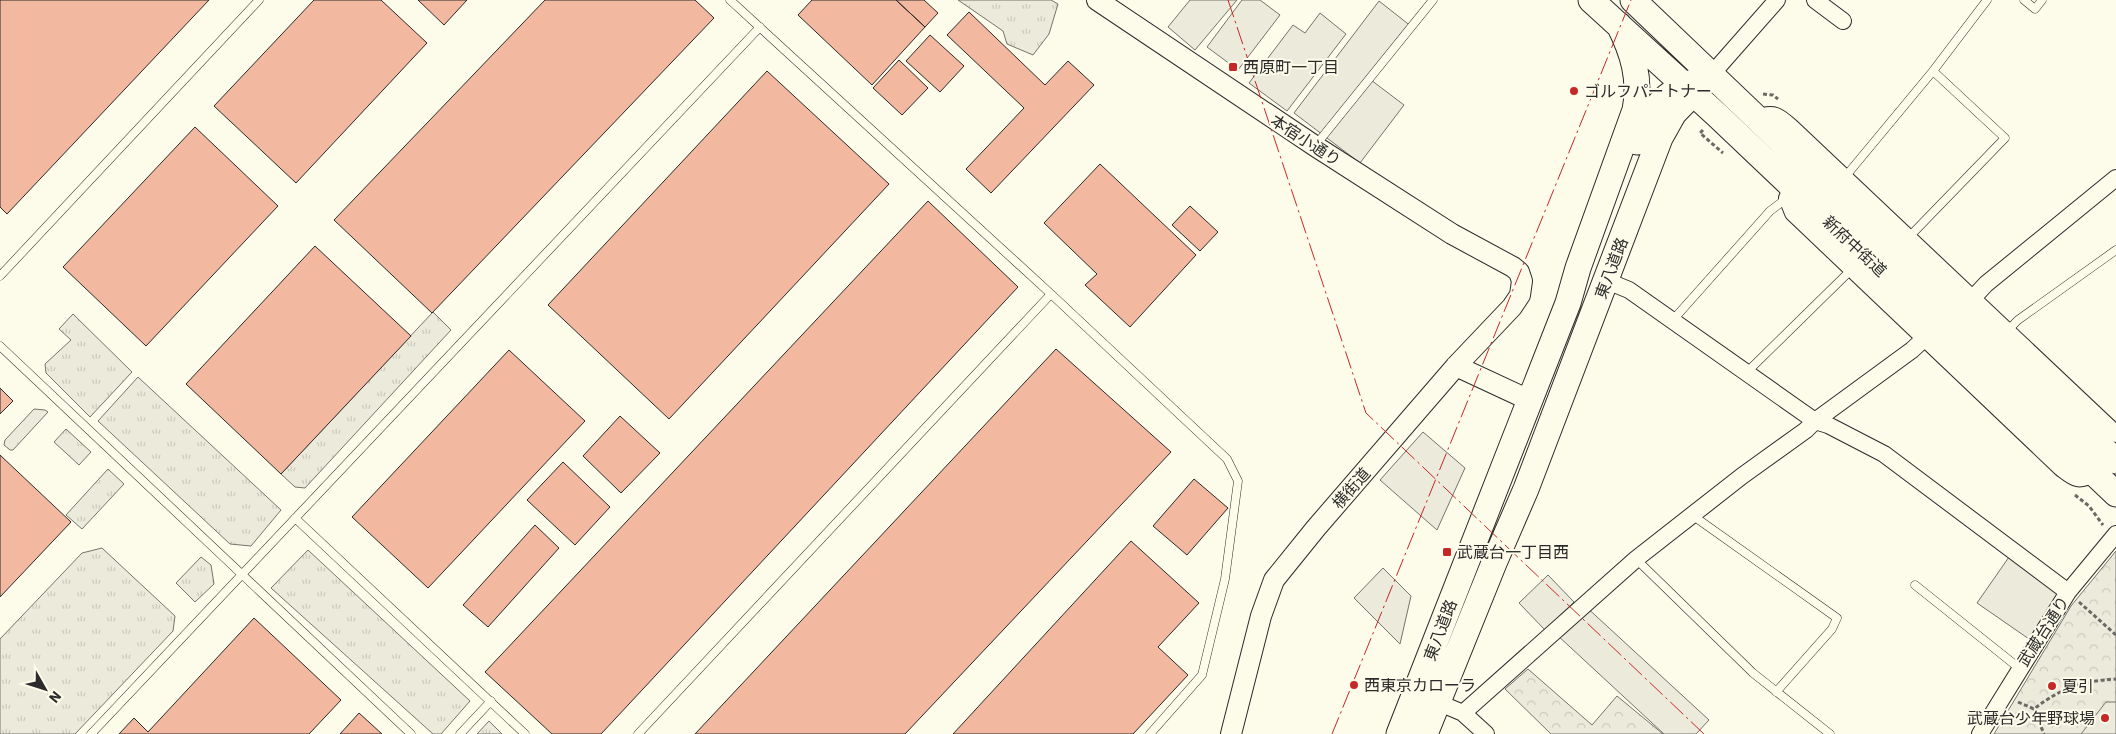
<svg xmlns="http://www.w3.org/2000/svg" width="2116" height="734" font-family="'IBM Plex Sans','Noto Sans JP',sans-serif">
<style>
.grass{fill:url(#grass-tufts);stroke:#74746e}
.park{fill:url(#park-crowns);stroke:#74746e}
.pitch{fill:#ecebdb;stroke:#74746e}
.parking{fill:#eceadb;stroke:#74746e}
.building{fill:#f2b8a0;stroke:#2b2b2b}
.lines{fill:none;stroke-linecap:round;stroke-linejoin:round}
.service-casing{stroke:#2b2b2b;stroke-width:9}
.minor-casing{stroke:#2b2b2b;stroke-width:18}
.tertiary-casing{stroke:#2b2b2b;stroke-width:22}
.primary-casing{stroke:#2b2b2b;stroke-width:27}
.path{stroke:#6a6964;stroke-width:3;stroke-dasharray:4 2.5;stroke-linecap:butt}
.service{stroke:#fdfbea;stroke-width:8}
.minor{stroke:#fdfbea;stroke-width:16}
.tertiary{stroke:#fdfbea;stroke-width:20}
.primary{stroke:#fdfbea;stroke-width:25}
.power{stroke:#c62828;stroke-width:1;stroke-dasharray:18 4 2.5 4;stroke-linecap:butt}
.poi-dot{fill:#c62828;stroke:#fdfbea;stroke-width:2}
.labels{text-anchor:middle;stroke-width:4;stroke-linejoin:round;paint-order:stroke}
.poi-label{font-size:16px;fill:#2b2b2b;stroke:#fdfbea;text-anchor:start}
.street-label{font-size:16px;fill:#2b2b2b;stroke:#fdfbea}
</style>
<defs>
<pattern id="grass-tufts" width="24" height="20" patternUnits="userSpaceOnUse" patternTransform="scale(1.25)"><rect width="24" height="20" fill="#ecebdb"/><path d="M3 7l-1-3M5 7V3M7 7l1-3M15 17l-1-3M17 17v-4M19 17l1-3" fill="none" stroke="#cbcabc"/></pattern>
<pattern id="park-crowns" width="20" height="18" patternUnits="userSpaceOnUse" patternTransform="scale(1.25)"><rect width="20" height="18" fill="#ecebdb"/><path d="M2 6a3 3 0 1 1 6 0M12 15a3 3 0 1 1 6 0" fill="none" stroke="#cbcabc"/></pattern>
</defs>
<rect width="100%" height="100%" fill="#fdfbea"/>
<path class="grass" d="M958,0H1051L1058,4L1049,34L1033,55L1007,44L1003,31Z
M433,312L451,330L305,488L295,487L281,474Z
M73,314L132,372L90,417L46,373L45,364L71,340L59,329Z
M138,377L281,510L251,546L230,544L98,421Z
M34,409L45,410L48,412L13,450H10L4,445L5,440Z
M66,429L91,452L79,465L54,442Z
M108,469L124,484L82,529L66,515Z
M102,548L175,616L173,631L75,734H0V639L82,553Z
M308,550L470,701L441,734H433L271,588Z
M201,557L211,565L214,584L195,602L176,583Z
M489,721L502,734H477Z"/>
<path class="park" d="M2116,551V734H1994L2071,606Z
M1528,669L1592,725L1617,696L1663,734H1551L1505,689Z"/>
<path class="pitch" d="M2106,702H2116V734H2081Z"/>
<path class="parking" d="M1190,0H1237L1195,50L1168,27Z
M1242,0H1260L1280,15L1238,70L1207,47Z
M1379,1L1412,27L1371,80L1404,105L1360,163L1294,113Z
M1320,13L1346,34L1287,111L1249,83L1293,25L1305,33Z
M1423,432L1465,468L1437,530L1380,480Z
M2009,557L2061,592L2029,639L1977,603Z
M1383,568L1411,596L1400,644L1354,598Z
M1548,575L1574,602L1545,630L1519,603Z
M1583,604L1709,720L1696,734H1664L1556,634Z"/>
<path class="building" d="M0,0H209L7,214L0,207Z
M314,0H381L427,43L296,183L214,106Z
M418,0H467L444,25Z
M545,0H695L714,18L432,313L334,220Z
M812,0H896L925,27L872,85L798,15Z
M896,0H924L938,13L925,27Z
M969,12L1045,85L1068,61L1094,85L991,193L966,169L1024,108L947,35Z
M930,35L964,66L940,92L906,61Z
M899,60L928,88L902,115L873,88Z
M767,71L889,184L669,419L548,305Z
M195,127L278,206L146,346L63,267Z
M1100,164L1196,255L1130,327L1085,285L1097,274L1044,223Z
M928,201L1018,287L601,734H552L485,672Z
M1190,206L1218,232L1200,251L1172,225Z
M315,246L411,336L281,474L186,384Z
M1056,349L1171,452L905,734H695Z
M509,350L585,421L428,588L352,517Z
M0,388L13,401L0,414Z
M620,416L660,453L621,493L583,456Z
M0,455L71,522L0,597Z
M563,462L610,507L575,545L527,500Z
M1194,479L1228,508L1187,555L1153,526Z
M535,525L559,548L488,627L463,605Z
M1131,541L1199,603L1158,647L1188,675L1133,734H953Z
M254,618L341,700L309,734H119L134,718L148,732Z
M359,713L382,734H340Z"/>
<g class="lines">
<defs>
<path id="service" d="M730,0L1051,294L1227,459L1238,481L1225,579L1202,675L1150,734
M2024,0L2035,9L2042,0
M1315,146L1433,0
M1845,177L1933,71L1987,0
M1909,237L2005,138L1933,71
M0,276L259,0
M1672,321L1770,211L1787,198
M2007,331L2018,320L2116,250
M0,346L411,734
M1746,373L1852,269
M1692,515L1837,618L1832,629L1776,692
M295,518L525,734
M1636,559L1753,673L1830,734
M1915,585L2019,668
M91,734L760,27
M460,734L491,701
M638,734L1051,294"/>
<path id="minor" d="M1815,0L1843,21
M1711,75L1777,0
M1757,119C1773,110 1780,117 1792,128L2116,434
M1792,187L1787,198L1793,213L2061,468C2074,478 2078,483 2094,473
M1607,281L1629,290L1815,421L1828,425L1884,454L2068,592
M1973,298L1986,284L2116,178
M1437,702L1463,713L1636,559L1742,476L1806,430L1815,421L1912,350L1925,338
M1463,713L1486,734
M1980,734L2068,592L2116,534"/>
<path id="tertiary" d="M1097,0L1315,146L1452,234L1513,267L1519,272L1522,281L1520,295L1512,307L1456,366L1316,528L1274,580L1261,616L1231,734
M1456,366L1529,400"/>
<path id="primary" d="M1591,0L1717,115L2116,494
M1633,0L2116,461
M1637,142C1647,114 1665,92 1693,82
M1399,734L1568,303L1578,268L1635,110C1641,79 1633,53 1619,25
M1425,734L1494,563L1526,489L1660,138L1674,113L1711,75"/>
</defs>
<use href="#service" class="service-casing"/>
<use href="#minor" class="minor-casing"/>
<use href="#tertiary" class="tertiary-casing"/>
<use href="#primary" class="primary-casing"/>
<path class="path" d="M1763,94L1773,95L1778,99
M1703,130L1700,133L1723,153
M2075,495L2089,506L2103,525
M2079,602L2116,635
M2018,702L2034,709C2061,688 2082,681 2116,679
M2034,709L2044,734"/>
<use href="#service" class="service"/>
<use href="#minor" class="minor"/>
<use href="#tertiary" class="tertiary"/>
<use href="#primary" class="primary"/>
<path class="power" d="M1228,0L1366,413L1704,734
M1332,734L1631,0"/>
</g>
<g class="poi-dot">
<rect x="1228" y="62" width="10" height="10" rx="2.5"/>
<circle cx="1574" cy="91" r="5"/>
<rect x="1442" y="547" width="10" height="10" rx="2.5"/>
<circle cx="1354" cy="685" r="5"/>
<circle cx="2052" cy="686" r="5"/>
<circle cx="2105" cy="718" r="5"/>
</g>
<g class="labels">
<g class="poi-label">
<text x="1243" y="73">西原町一丁目</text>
<text x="1584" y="97">ゴルフパートナー</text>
<text x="1457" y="558">武蔵台一丁目西</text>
<text x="1364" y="691">西東京カローラ</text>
<text x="2062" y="692">夏引</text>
<text x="2095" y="724" text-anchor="end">武蔵台少年野球場</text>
</g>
<g class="street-label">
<text transform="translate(1306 140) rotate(33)" y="6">本宿小通り</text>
<text transform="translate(1855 246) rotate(43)" y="6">新府中街道</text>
<text transform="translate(1611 268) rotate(-69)" y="6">東八道路</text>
<text transform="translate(1351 488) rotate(-49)" y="6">横街道</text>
<text transform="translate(1440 630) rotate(-69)" y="6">東八道路</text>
<text transform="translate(2043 631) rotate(-57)" y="6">武蔵台通り</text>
</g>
</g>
<g transform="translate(45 689) rotate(129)" stroke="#fdfbea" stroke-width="4" paint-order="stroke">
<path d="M0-4L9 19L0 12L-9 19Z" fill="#2b2b2b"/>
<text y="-8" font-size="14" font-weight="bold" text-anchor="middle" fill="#2b2b2b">N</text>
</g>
</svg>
